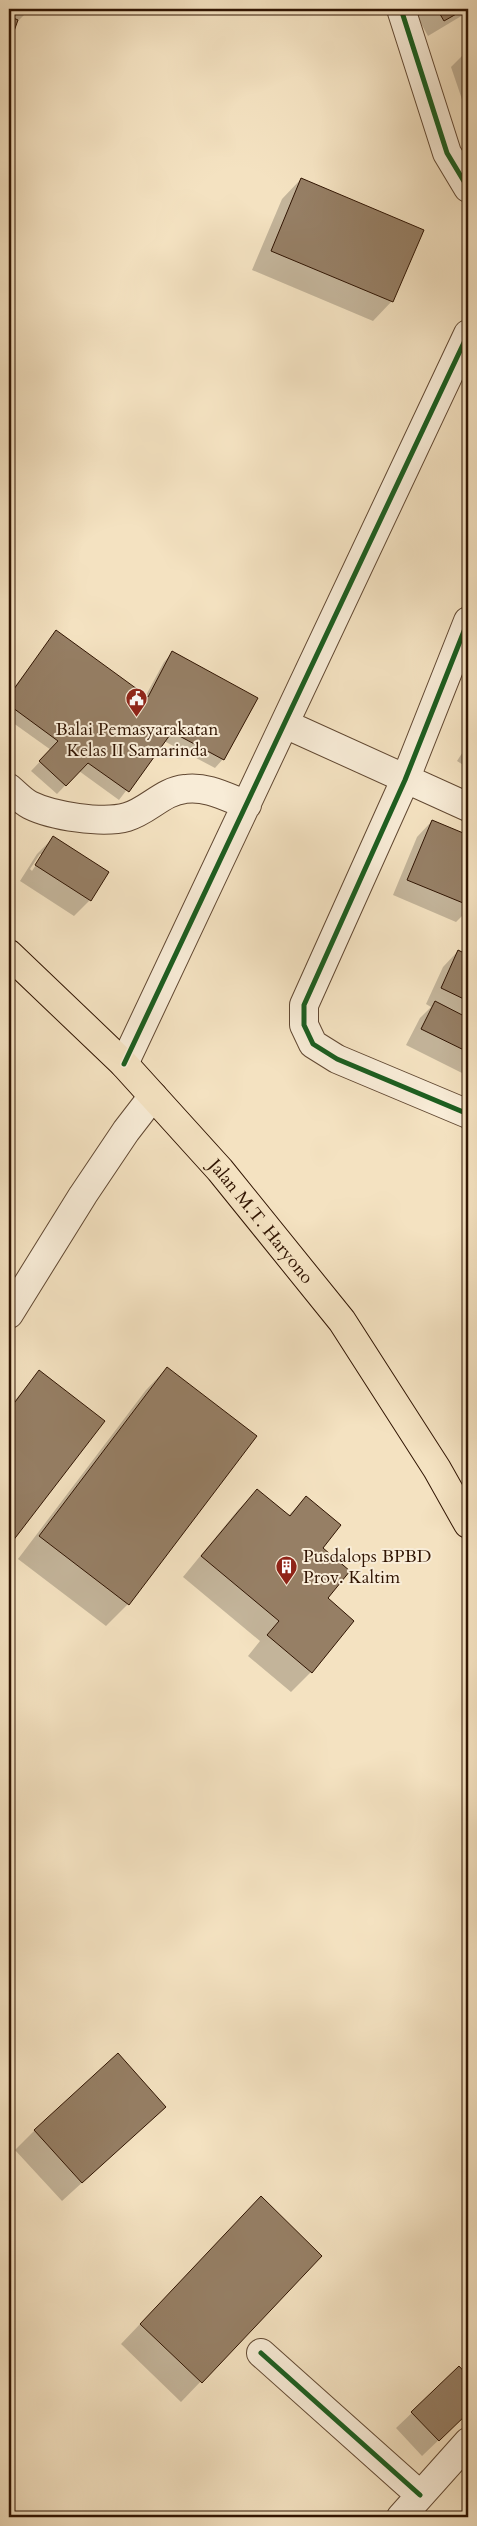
<svg xmlns="http://www.w3.org/2000/svg" width="477" height="2526" font-family="Cardo,serif">
<style>
.shadow{fill:#0003;fill-rule:evenodd}
.building{fill:#967f65;stroke:#301402}
.lines{fill:none;stroke-linecap:round;stroke-linejoin:round}
.minor-casing{stroke:#614832;stroke-width:30}
.major-casing{stroke:#301402;stroke-width:30}
.minor{stroke:#f8ecd7;stroke-width:28}
.major{stroke:#f4e2c1;stroke-width:28}
.cycleway-casing{stroke:#f8ecd7;stroke-width:8}
.cycleway{stroke:#1b5e20;stroke-width:5}
.labels{text-anchor:middle;stroke-width:4;stroke-linejoin:round;paint-order:stroke}
.poi-label{font-size:18px;fill:#301402;stroke:#f8ecd7}
.street-label{font-size:18px;fill:#301402;stroke:#f8ecd7}
</style>
<rect width="100%" height="100%" fill="#f4e2c1"/>
<filter id="stains"><feTurbulence type="fractalNoise" baseFrequency=".004" numOctaves="4"/><feColorMatrix values="0 0 0 0 .2 0 0 0 0 .09 0 0 0 0 .02 0 0 0 .5 -.17"/></filter>
<radialGradient id="worn" r=".72"><stop offset=".6" stop-color="#630" stop-opacity="0"/><stop offset="1" stop-color="#630" stop-opacity=".3"/></radialGradient>
<path class="shadow" d="M9,9H30L16,23L9,41Z
M413,9H468V12L428,36Z
M468,50V117L451,67Z
M301,179L392,301L373,321L252,270L282,199Z
M56,632L145,697L164,662L172,653L223,759L215,768L164,741L119,800L79,771L57,794L31,771L51,750L9,720V694Z
M468,744V768L457,761Z
M432,821L468,836V910L456,922L393,895L417,837Z
M53,838L90,900L74,916L20,881L37,854ZM40,854H43L32,871L30,869Z
M458,951L468,956V1076L406,1045L420,1018L431,1007L426,1004L443,967Z
M167,1368L255,1436L128,1604L106,1626L18,1559L146,1390Z
M39,1372L103,1421L9,1544V1407Z
M257,1491L288,1516L306,1497L321,1548L326,1599L352,1621L311,1672L291,1692L248,1656L260,1641L183,1577L238,1510Z
M144,2126L62,2201L15,2150L35,2130Z
M241,2218L321,2256L181,2402L121,2344Z
M459,2368L468,2378V2412L422,2456L396,2428Z"/>
<path class="building" d="M437,9H465L444,21Z
M9,16L18,20L9,45Z
M301,178L424,230L393,302L271,251Z
M56,630L148,697L172,651L258,698L224,760L172,732L129,792L88,763L66,786L39,761L58,741L9,705V696Z
M432,820L468,835V905L407,880Z
M53,836L109,872L91,901L35,865Z
M458,950L468,955V1001L441,988Z
M435,1001L468,1018V1052L421,1029Z
M167,1367L257,1436L129,1605L39,1536Z
M39,1370L105,1421L9,1546V1410Z
M257,1489L290,1516L306,1496L341,1525L323,1548L350,1571L328,1598L354,1621L312,1673L267,1635L279,1621L201,1556Z
M118,2053L166,2107L82,2183L34,2130Z
M261,2196L322,2256L202,2383L140,2324Z
M459,2366L468,2376V2413L439,2441L411,2412Z"/>
<g class="lines">
<defs>
<path id="minor" d="M401,9L447,153L468,188
M468,621L405,780L304,1005V1025L313,1044L337,1059L468,1114
M285,724L468,807
M9,788C15,793 22,801 30,805C52,816 103,824 127,817C148,811 163,791 185,789C207,786 226,797 247,805
M124,1064L468,334
M9,1314L83,1195L126,1131L153,1096
M261,2353L420,2495
M401,2517L468,2442"/>
<g id="major">
<path id="s1" d="M9,954L124,1064L220,1170L342,1321L437,1469L468,1524"/>
</g>
</defs>
<use href="#minor" class="minor-casing"/>
<use href="#major" class="major-casing"/>
<use href="#minor" class="minor"/>
<use href="#major" class="major"/>
<defs>
<path id="cycleway" d="M401,9L447,153L468,188
M468,621L405,780L304,1005V1025L313,1044L337,1059L468,1114
M124,1064L468,334
M261,2353L420,2495"/>
</defs>
<use href="#cycleway" class="cycleway-casing"/>
<use href="#cycleway" class="cycleway"/>
</g>
<defs>
<symbol id="civic-pin" viewBox="-11 -11 22 30"><path d="M0 17L-7.5 6A9.5 9.5 0 1 1 7.5 6Z" fill="#8f2418" stroke="#f8ecd7"/><path d="M-.6-6.5H3V-4.5H.6V-3L4-1V1h2V6H-6V1h2V-1L-.6-3ZM-1.2 2.5V6h2.4V2.5Z" fill="#fff"/></symbol>
<symbol id="building-pin" viewBox="-11 -11 22 30"><path d="M0 17L-7.5 6A9.5 9.5 0 1 1 7.5 6Z" fill="#8f2418" stroke="#f8ecd7"/><path d="M-4-6H4V6H1V3H-1V6H-4ZM-2.5-4.3h1.7v1.8h-1.7ZM.8-4.3h1.7v1.8H.8ZM-2.5-1h1.7V.8h-1.7ZM.8-1h1.7V.8H.8Z" fill="#fff"/></symbol>
</defs>
<g fill-rule="evenodd">
<use href="#civic-pin" x="124" y="686" width="25" height="34"/>
<use href="#building-pin" x="274" y="1554" width="25" height="34"/>
</g>
<g class="labels">
<g class="poi-label">
<text x="137" y="735">Balai Pemasyarakatan<tspan x="137" dy="21">Kelas II Samarinda</tspan></text>
<text x="303" y="1562" text-anchor="start">Pusdalops BPBD<tspan x="303" dy="21">Prov. Kaltim</tspan></text>
</g>
<g class="street-label">
<text dy="6" stroke="none"><textPath href="#s1" startOffset="368">Jalan M.T. Haryono</textPath></text>
</g>
</g>
<rect width="477" height="2526" fill="none" stroke="#f4e2c1" stroke-width="30"/>
<rect x="10" y="10" width="457" height="2506" fill="none" stroke="#301402" stroke-width="2.5"/>
<rect x="15" y="15" width="447" height="2496" fill="none" stroke="#301402"/>
<rect width="100%" height="100%" filter="url(#stains)"/>
<rect width="100%" height="100%" fill="url(#worn)"/>
</svg>
